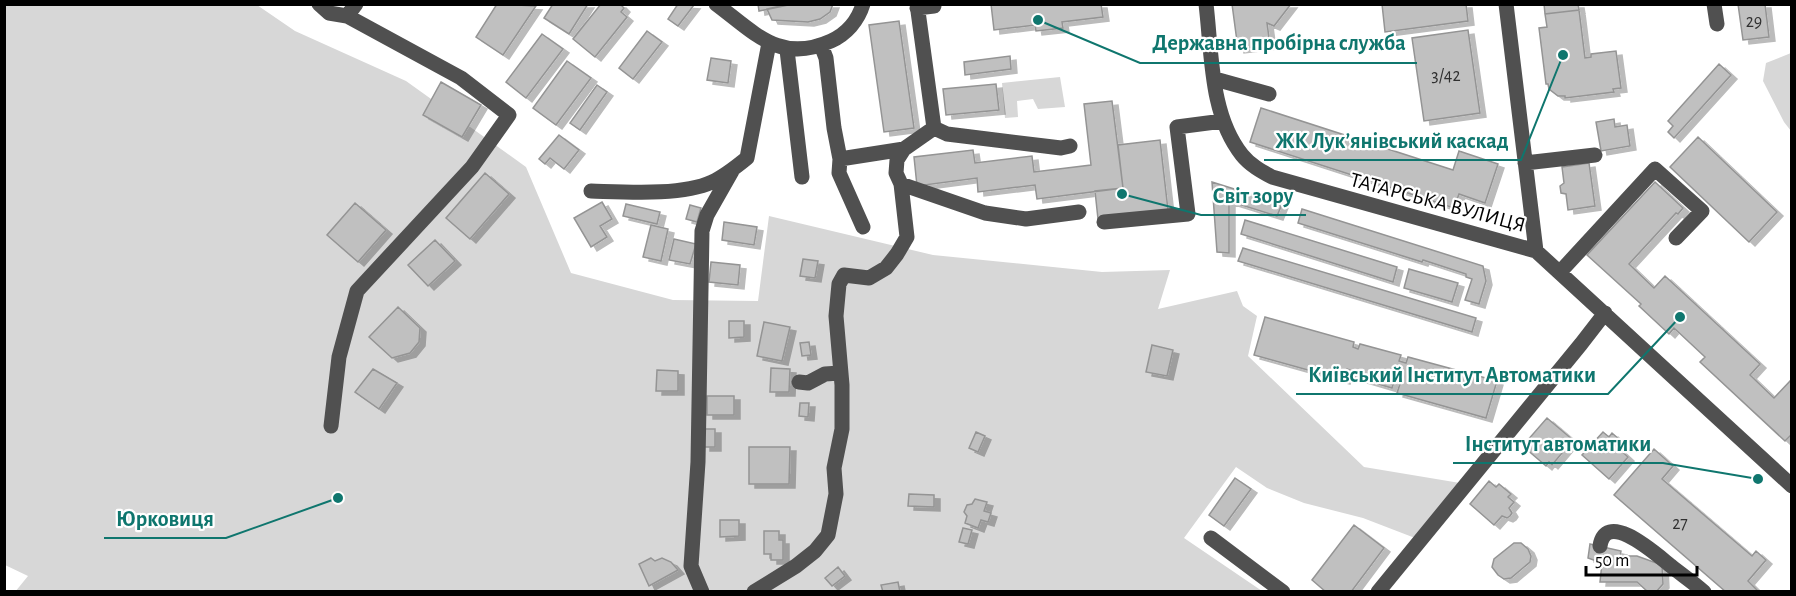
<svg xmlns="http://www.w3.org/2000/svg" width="1796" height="596" font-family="'Alegreya Sans',sans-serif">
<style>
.green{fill:#d7d7d7}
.building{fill:#c0c0c0;stroke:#949494;stroke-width:1.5;filter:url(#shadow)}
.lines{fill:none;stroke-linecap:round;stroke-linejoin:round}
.minor{stroke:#505050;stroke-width:15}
.labels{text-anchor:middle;stroke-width:4.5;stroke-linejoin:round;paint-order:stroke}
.number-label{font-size:18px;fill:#303030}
.street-label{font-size:21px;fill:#000;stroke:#fff}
.leader{fill:none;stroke:#0f766e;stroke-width:2}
.callout-dot{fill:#0f766e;stroke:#fff;stroke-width:2}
.callout-label{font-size:22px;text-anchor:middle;font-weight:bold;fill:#0f766e;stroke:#fff;stroke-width:4.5;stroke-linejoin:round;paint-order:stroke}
</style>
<defs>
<filter id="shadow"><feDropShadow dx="6" dy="4" stdDeviation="0" flood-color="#0004"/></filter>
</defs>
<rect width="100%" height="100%" fill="#fff"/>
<path class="green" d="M5,5H257L295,31L406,81L526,167L571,273L673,300L758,301L769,216L933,255L1102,272L1170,270L1158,309L1237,291L1243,306L1257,316L1248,356L1364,467L1460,483L1415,538L1363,518L1304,503L1267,488L1236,467L1184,538L1262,591L15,592L28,576L5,565Z
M1791,53V131L1784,122L1763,81L1766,63Z
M1060,77L1065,107L1038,109L1033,99L1017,101L1018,117L1005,118L1002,83Z"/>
<path class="building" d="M497,4L536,6L503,55L476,37Z
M553,4H588L569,34L544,18Z
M601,4H620L624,8L621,12L627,17L595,57L573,39Z
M678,4L694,5L678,26L668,19Z
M758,4H789V5L759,11Z
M789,4H833L830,12L820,19L808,22L772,20L767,9Z
M991,4H1101L1103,17L1062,22L1063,28L1036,31L1035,25L994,30Z
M1232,4H1291L1274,26L1267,23L1270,45L1238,49Z
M1382,4H1466L1468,21L1385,32Z
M1544,4H1578L1579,10L1545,14Z
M1738,4H1765L1769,37L1743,40Z
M1579,10L1585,58L1591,57V54L1616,51L1621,88L1613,89L1614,92L1565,98V96H1558L1549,89L1548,84H1546L1539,28L1547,27L1545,14Z
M899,21L914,128L884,132L869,25Z
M1468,30L1480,113L1424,121L1412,38Z
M647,31L662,42L633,79L619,68Z
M542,34L563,49L526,98L506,82Z
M1010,56L1011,69L965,75L964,62Z
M711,58L731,61L728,83L707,80Z
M567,61L591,78L556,125L533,108Z
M1719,64L1731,75L1674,138L1668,132L1673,126L1668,121Z
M441,82L481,105L462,137L423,115Z
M996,84L999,110L946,115L943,89Z
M597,85L607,92L580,130L570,123Z
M1112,101L1123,188L1037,199L1035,185L978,192L977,178L917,186L914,157L973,150L975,163L1032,156L1034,172L1091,165L1084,104Z
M1261,108L1453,170L1459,151L1498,164L1485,203L1459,194L1454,208L1250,142Z
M1614,119L1615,127L1627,125L1630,146L1601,151L1596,122Z
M559,135L579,150L564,169L550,158L545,164L539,159Z
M1698,137L1777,212L1749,242L1670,167Z
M1160,140L1168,210L1098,219L1095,191L1123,188L1118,145Z
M1589,163L1595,206L1568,210L1566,194L1561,193L1560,186L1564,183L1562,167Z
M485,173L509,194L470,239L446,218Z
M1212,182L1282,204L1277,216L1229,201V253L1217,252Z
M1655,182L1683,208L1678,214L1676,213L1629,264L1654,288L1665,276L1760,364L1750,375L1774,398L1792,379V434L1785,441L1700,362L1705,357L1674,328L1669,334L1639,306L1641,304L1587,255Z
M602,202L612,219L600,226L607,237L591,247L574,218Z
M355,203L386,230L358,262L327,235Z
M626,204L660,212L657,224L623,216Z
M690,205L701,208L697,222L686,219Z
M1302,209L1483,266L1486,281L1479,304L1465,300L1472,279L1466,277V274L1423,260L1422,262L1298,223Z
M1245,220L1397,267L1393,282L1241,234Z
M724,222L757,227L754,245L722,240Z
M651,225L668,229L661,261L643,257Z
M674,239L696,244L690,264L669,260Z
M435,240L455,261L428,286L408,265Z
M1243,248L1476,318L1472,332L1238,261Z
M803,259L818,261L815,278L800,276Z
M711,262L740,265L738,285L709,282Z
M1409,269L1458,283L1452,302L1404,288Z
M398,307L420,328L419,342L410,353L392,358L369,337Z
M1265,317L1354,342L1353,347L1358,349L1360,344L1401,355L1399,361L1406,363L1408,357L1497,381L1486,418L1397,393L1400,384L1394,382L1392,388L1351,376L1352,371L1347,369L1344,380L1254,355Z
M729,321H744V337L729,338Z
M764,322L790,327L782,361L757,356Z
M809,342L811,355L802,356L800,343Z
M1152,345L1173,350L1167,376L1146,372Z
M771,368L790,369L789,392H770Z
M373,369L397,383L379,409L355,392Z
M657,370L678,371V391H656Z
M707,396H734V415H707Z
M800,403H809L808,417L799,416Z
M1547,418L1573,440L1552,465L1549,462L1546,466L1525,448L1529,444L1526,442Z
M704,429H715V447H704Z
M976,432L985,436L978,452L969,448Z
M1603,432L1609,437L1612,433L1620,440L1615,445L1628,457L1609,479L1582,455Z
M749,447H790L789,484H749Z
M1654,449L1673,466L1662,479L1752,556L1756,551L1766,560L1748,581L1759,592H1726L1614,495Z
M1235,478L1251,489L1224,526L1209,515Z
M1489,481L1496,487L1499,484L1511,494L1508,497L1514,502L1509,508L1512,513L1510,516L1507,518L1502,516L1494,525L1470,504Z
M909,494L934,495V507L908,506Z
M975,499L987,502L984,511L991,513L988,522L981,520L978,528L965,523L967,516L964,512L967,505L972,504Z
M720,520H739V536L720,537Z
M1354,525L1384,548L1351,592H1326L1312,580Z
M963,528L972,530L968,544L959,542Z
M764,531H779V540H783V560H771V554H764Z
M1514,543H1521L1528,549L1531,556L1530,562L1511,578L1504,579L1498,575L1492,567L1494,559Z
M1590,544L1621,551L1620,556H1637L1662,565L1663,584L1656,592H1648L1637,582H1600L1602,563L1588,558Z
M651,558L655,561L662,558L671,562L678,570L649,586L639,564Z
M838,567L845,576L832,586L825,578Z
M898,582L900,592H883L881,585Z"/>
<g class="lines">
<path class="minor" d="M319,4L329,13L347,16L356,4
M716,4C755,33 780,64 831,41C846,34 858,21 863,4
M917,4L934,128
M1206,4C1212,54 1210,115 1242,155C1250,165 1261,171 1272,177L1536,251L1792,486
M1506,4L1536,251
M1714,4L1717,24
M917,8L934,6
M821,45L826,58L834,128L840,159L839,173L863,227
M787,50L802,177
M1215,79L1269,94
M934,128L947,134L1061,148L1070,146
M840,159L904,149
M1525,163L1595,155
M901,184L985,213L1026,219L1079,212
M591,191C625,192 682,196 712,182C725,176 736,167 747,158L769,43
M1104,222L1188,214L1177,127L1223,121
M1561,271L1655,169L1702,211L1676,238
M799,382L808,383L825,374L840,373
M331,426L339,357L357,291L472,167L509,115L461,78L347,16
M1211,538L1283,592
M1600,546C1606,508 1658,556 1671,566C1682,575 1693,582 1704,592
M702,592L691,566L698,462L702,231L707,215L732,171
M754,592L796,566L815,551L828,535L836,494L834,468L842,429V385L836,316L839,284L844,275L869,278L886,268L897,254L907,237L901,184L896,173L897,160L904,149L934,128
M1378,592L1581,344L1605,313"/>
</g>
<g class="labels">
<g class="number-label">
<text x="1754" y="27">29</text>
<text x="1446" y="81">3/42</text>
<text x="1680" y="529">27</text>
</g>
<g class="street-label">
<text transform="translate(1438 202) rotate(15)" y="7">ТАТАРСЬКА ВУЛИЦЯ</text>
</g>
</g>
<path class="leader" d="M1038 20L1140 63H1417M1563 55L1521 160H1264M1122 194L1201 215H1306M1680 317L1608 394H1296M1758 479L1663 463H1453M338 498L226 538H104"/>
<g class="callout-dot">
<circle cx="1038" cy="20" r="6"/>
<circle cx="1563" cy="55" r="6"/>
<circle cx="1122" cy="194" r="6"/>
<circle cx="1680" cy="317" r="6"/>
<circle cx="1758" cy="479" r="6"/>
<circle cx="338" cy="498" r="6"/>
</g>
<g class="callout-label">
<text x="1279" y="50">Державна пробірна служба</text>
<text x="1392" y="148">ЖК Лук’янівський каскад</text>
<text x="1253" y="203">Світ зору</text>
<text x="1452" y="382">Київський Інститут Автоматики</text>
<text x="1558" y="451">Інститут автоматики</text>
<text x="165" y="526">Юрковиця</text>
</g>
<rect width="1796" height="596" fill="none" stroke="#000000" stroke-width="12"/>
<path d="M1586 566v9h111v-9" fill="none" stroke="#000000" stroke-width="3"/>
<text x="1595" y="566" font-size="18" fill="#000000" stroke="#ffffff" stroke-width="4.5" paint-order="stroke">50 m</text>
</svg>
